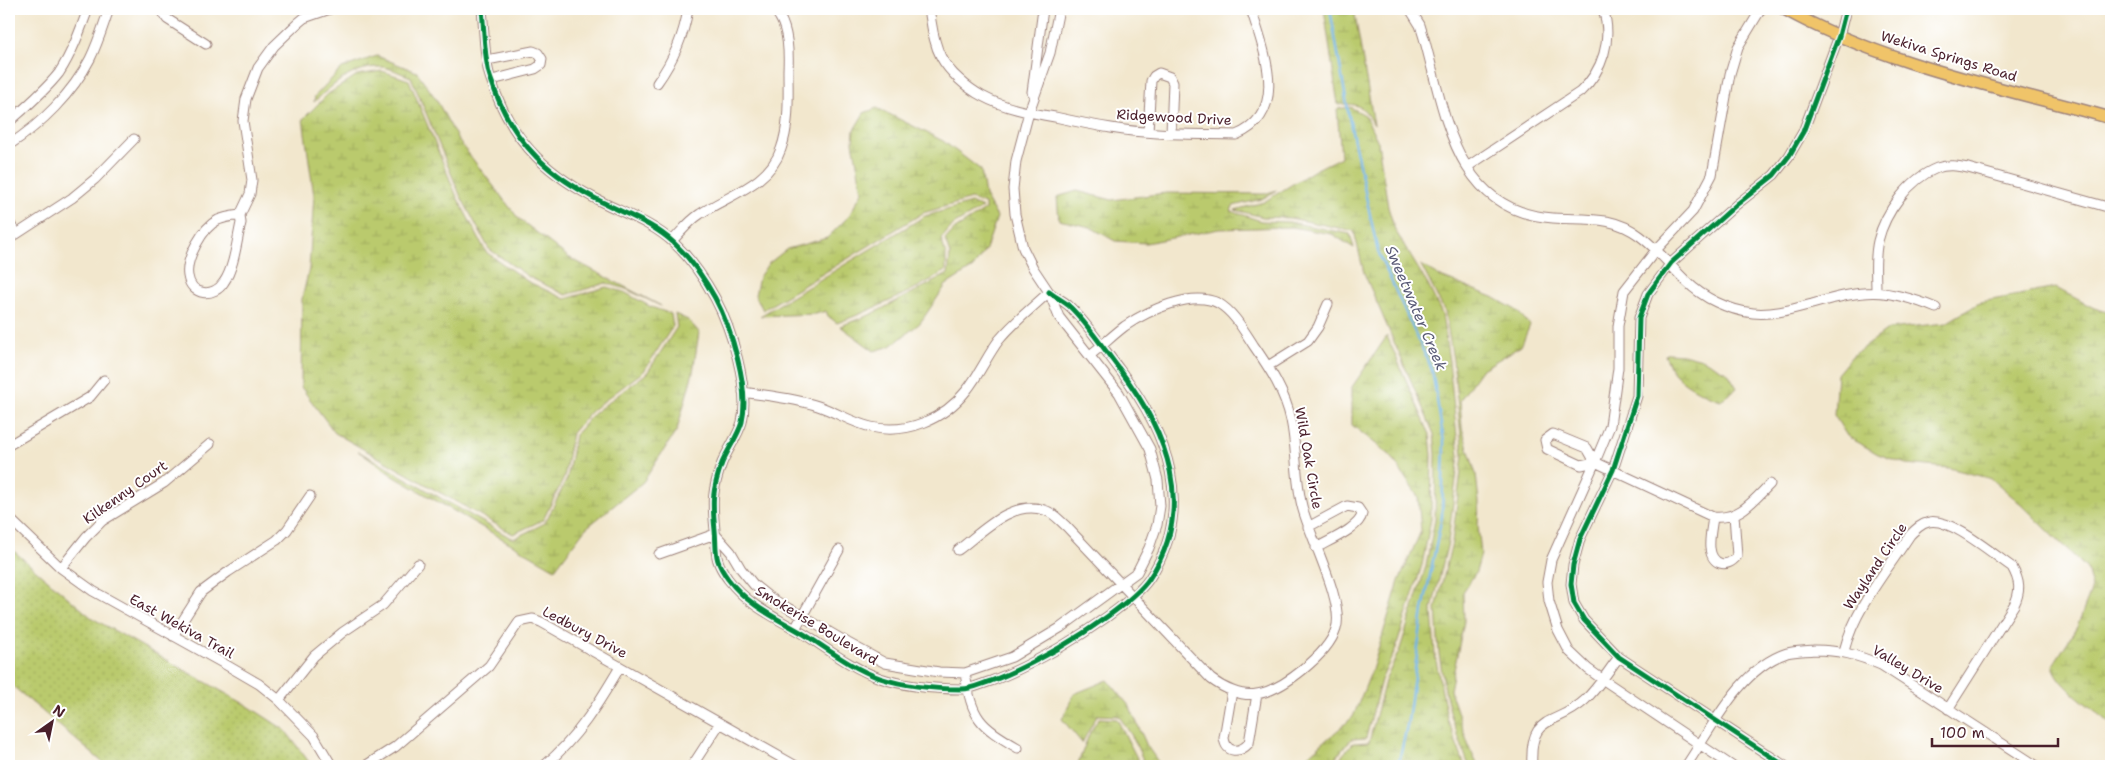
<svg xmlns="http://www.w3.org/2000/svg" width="2120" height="775" font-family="'Shantell Sans',sans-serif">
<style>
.grass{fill:url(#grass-dots);stroke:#82744c}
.wetland{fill:url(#wetland-marsh);stroke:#82744c}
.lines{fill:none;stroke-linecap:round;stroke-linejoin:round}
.stream{stroke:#71b5e7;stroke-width:2.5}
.minor-casing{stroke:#9e837c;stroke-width:11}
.major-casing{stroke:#9e837c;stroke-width:14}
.minor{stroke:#fff;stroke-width:9}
.major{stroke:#f0c469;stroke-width:11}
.cycleway-casing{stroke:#fff;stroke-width:8}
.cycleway{stroke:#00873e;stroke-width:5}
.labels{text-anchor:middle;stroke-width:4;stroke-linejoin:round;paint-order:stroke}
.street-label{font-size:14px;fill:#4a1f2b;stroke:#fff}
.water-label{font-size:15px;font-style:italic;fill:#5a5b76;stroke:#fff}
</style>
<defs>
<pattern id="grass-dots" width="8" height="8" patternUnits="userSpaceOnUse" patternTransform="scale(1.25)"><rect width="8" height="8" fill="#baca6d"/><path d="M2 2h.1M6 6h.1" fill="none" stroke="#a1ad5f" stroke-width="1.8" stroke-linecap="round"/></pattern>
<pattern id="wetland-marsh" width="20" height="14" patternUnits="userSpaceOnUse" patternTransform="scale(1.25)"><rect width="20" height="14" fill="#baca6d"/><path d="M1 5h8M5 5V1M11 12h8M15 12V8" fill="none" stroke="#a1ad5f"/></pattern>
</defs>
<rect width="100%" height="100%" fill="#fff"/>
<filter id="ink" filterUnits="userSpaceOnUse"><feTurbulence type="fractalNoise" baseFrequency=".02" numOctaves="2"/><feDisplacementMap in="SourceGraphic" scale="10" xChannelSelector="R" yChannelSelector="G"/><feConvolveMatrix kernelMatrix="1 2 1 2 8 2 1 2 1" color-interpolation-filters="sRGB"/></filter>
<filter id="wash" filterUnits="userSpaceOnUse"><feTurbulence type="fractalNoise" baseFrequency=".0096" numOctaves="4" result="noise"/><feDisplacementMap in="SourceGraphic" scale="20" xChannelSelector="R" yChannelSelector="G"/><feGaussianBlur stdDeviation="1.12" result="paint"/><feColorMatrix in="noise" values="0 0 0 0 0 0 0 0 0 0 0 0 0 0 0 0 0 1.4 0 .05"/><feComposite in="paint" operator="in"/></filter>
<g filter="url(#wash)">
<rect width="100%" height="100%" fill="#f2e7cd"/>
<path class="grass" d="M9,543L16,553L92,618L248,706L285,730L312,766H107L9,683Z"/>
<path class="wetland" d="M1324,9H1354L1374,125C1365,107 1357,102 1338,105Z
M377,56L417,72L436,99L458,140L518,218L568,257L661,306L626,289L606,283L566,295L529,277L489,249L460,195L411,77C402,74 391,68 382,67C355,66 332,85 314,102L315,96L342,68Z
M382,71L409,80L457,197L486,252L527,281L565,299L606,287L624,292L651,307L671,314L673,326L644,371L592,410L572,433L564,478L543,520L513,534L335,433L301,387L302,299L309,269L314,196L303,119L328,94L357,75Z
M1350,107L1365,115L1378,142L1388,207L1395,230L1428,285L1442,314L1449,361L1459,456L1448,542L1432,609L1435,655L1442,692L1448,721L1465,766H1333L1353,743L1369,742L1385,681L1400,649L1426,566L1435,519L1436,454L1434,434L1364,273L1354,231L1290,218L1263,217L1235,210L1264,202L1315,170L1341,157L1337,109Z
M877,108L943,141L981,170L985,196L997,217L986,249L973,268L946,285L920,323L891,346L874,351L840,326L872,314L948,274L950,254L945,240L955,229L985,210V204L971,199L923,213L763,310L755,295L759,277L768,264L787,249L827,238L849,216L862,192L853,142L854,130L864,113Z
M1277,190L1262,199L1233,206L1231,211L1261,221L1289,222L1350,234L1354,248L1332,234L1292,227L1219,229L1146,243L1115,241L1090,227L1059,220L1057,197L1077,191L1112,200L1166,193L1264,194Z
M971,203L982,208L953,225L941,239L946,254V271C911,292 875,309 837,323L828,316L826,311L816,314L760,316L925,216Z
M1421,265L1443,278L1493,297L1516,310L1530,325L1521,346L1481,370L1460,400L1462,428L1476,474L1479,502L1478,525L1481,554L1476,572L1463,592L1464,621L1450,690L1469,747L1478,766H1469L1452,719L1445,691L1439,654L1436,609L1452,542L1463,455L1453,360L1445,312Z
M2056,288L2094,308L2111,313V724C2094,708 2058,687 2053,665L2077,627L2092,588L2087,569L2021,504L1992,479L1949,468L1906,464L1878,454L1847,436L1834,415L1837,374L1853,355L1889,329L1946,323L1981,302Z
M675,314L688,320L699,332L693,372L677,430L643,482L585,529L555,569L393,476L358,451L511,538H515L545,523L567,479L575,435L594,413L647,373L677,327Z
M1387,336L1430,435L1432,455L1431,519L1422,565L1396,648L1381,680L1366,738L1351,739L1329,766H1296L1353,717L1372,670L1399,581L1421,531L1418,497L1391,456L1352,425V387Z
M1668,353L1683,354L1702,359L1728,373L1737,388L1721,400C1706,396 1680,383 1671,369C1669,365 1667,359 1665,355Z
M1108,680L1130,707L1147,746L1161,766H1146L1132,736L1119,716L1097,715L1082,743L1062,719L1074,694Z
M1099,718L1117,719L1141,766H1077L1090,732Z"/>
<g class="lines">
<path class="stream" d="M1330,9L1350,122L1378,252L1432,370L1444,442L1442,516L1423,610L1408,721L1398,766"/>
</g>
</g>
<g filter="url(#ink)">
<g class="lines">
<defs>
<path id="minor" d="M161,9L167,19L206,44
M482,9C484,28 484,50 488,69C489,76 493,84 495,91C516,146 550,176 602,202C626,214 654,224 674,243C690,258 704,278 715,298C731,328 750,388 742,422C738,436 728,449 722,463C712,490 712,502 715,530C717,553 713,558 728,579C749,607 779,619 807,636C830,651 854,669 880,678C904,686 936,689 962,689C972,689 981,684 991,681C1016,672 1036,661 1059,648C1083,634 1134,601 1149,579C1197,508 1167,432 1120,370C1106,352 1085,320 1068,305C1062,300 1055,297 1049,292
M929,9C932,25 933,42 941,57C949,72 967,88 982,96C1004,108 1030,113 1055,117C1073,121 1092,125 1111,128C1152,135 1195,134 1236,135C1290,113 1264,51 1251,9
M1410,9L1420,25L1424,38C1445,113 1455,212 1553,218C1586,220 1612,215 1640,236C1658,249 1670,266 1686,281C1703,298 1728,310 1753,313C1773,315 1793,309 1812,304C1864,289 1885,287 1936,308
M487,60L533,51L538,53L542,59L541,65L535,69L492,80
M657,83C672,62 684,35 688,9
M1032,92L1043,9
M9,122C26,107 45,91 59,73C72,53 80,31 88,9
M1148,132L1151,81L1154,76L1159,73L1170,77L1173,83L1171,133
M9,145C41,124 72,94 90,59C98,43 103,26 109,9
M1467,167L1580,92C1603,71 1613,39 1603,9
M240,215C233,216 225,217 218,220C203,227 185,259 188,276C191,296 214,298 224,282C234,268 237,240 241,223L240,215L250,194L252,180L243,121L246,99L258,68L274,46L298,23L304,18L330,9
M9,222L16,234
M9,239L72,198L95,179L134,139
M672,241C681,232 689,221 700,214C728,195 769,185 781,149C790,124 788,96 788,70C789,51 788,22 773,9
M1876,291C1876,275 1874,257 1878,241C1885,212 1909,179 1937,168C1947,164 1958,166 1968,168L2111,208
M1268,366L1308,341L1318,327L1328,304
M743,392C768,396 794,398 818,406C836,412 853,423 871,427C907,435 944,419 966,391C979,375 987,356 999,340C1014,322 1032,308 1049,292
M9,445L90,397L104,380
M1595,462L1581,465L1547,449L1545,440L1553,434L1587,448L1595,462L1713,517C1739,520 1753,501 1770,484
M1713,517C1712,526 1709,538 1710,548C1712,565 1727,569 1737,556L1734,515
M9,518L61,568L93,591L228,666L259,684L279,700L314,736L332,766
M1308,527L1347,506L1358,508L1362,514C1360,528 1328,541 1316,548
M715,534L731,552L741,569L754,585L769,597L848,643L885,663L939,672L965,673L1012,657L1060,628L1137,572L1149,548L1157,525L1160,506L1158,480L1150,449L1119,393L1059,317L1049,292L1033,268L1023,248L1015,214L1013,189L1016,161L1029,112L1050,53L1059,9
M958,550C981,533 1012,499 1044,510C1053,512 1059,520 1066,526L1211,679C1223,688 1241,697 1257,694C1283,690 1328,654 1336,629C1345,602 1309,536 1302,506C1295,478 1297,448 1291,420C1285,392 1270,369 1254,346C1244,331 1234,312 1218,303C1192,290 1147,311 1125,326C1113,335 1102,346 1090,355
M659,554L715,534
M61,568L86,537L102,521L164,483L210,444
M795,629L839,550
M173,636L201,592L228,572L277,540L287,530L310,496
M1844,651C1855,608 1886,572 1910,535C1916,529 1921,524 1929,522C1950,517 1994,555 2012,567C2020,581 2021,591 2014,605L1948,709
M965,673C972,719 979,725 1018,748
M1232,691L1224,738C1226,754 1240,753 1249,743L1257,694
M279,700L314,656L343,632L383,605L418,564
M365,766L395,747L489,666L519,622L533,619L541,622L796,766
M544,766C578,737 597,706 620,667
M692,766L720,723
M1532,766C1529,711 1555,728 1585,700C1598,688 1608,671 1619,657
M1686,766C1712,728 1740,668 1787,653C1795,651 1806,651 1814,650C1839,650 1858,655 1881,665L2037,766
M1732,766L1602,679L1588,669L1569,651L1558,630L1549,601L1547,582L1551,560L1595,462L1610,426L1618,368V326L1624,291L1656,250L1693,211L1712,175L1730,74L1738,47L1761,9
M1785,766L1619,657L1584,620L1574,603L1571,584L1573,565L1580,539L1613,470L1637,396L1639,318L1648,294L1671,263L1736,205L1774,175L1789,156L1803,132L1839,36L1846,9"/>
<path id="major" d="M1784,9C1882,64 2003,88 2111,118"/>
</defs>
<use href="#minor" class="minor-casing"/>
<use href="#major" class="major-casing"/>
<use href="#minor" class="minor"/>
<use href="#major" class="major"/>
<defs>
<path id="cycleway" d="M482,9C484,28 484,50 488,69C489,76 493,84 495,91C516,146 550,176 602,202C626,214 654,224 674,243C690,258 704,278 715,298C731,328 750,388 742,422C738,436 728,449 722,463C712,490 712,502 715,530C717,553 713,558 728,579C749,607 779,619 807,636C830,651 854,669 880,678C904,686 936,689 962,689C972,689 981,684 991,681C1016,672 1036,661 1059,648C1083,634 1134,601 1149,579C1197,508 1167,432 1120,370C1106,352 1085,320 1068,305C1062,300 1055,297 1049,292
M1785,766L1619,657L1584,620L1574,603L1571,584L1573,565L1580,539L1613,470L1637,396L1639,318L1648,294L1671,263L1736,205L1774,175L1789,156L1803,132L1839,36L1846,9"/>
</defs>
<use href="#cycleway" class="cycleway-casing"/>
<use href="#cycleway" class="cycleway"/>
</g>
</g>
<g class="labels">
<g class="street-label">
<text transform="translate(1949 56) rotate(17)" y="5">Wekiva Springs Road</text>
<text transform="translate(1174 117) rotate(3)" y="5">Ridgewood Drive</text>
<text transform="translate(1309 458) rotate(80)" y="5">Wild Oak Circle</text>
<text transform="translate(125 492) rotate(-35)" y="5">Kilkenny Court</text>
<text transform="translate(1875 566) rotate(-56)" y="5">Wayland Circle</text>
<text transform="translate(817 625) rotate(31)" y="5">Smokerise Boulevard</text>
<text transform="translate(182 626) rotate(29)" y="5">East Wekiva Trail</text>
<text transform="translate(585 632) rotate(28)" y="5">Ledbury Drive</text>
<text transform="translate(1908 669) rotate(31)" y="5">Valley Drive</text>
</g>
<g class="water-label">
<text transform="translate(1416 308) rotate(67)" y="5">Sweetwater Creek</text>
</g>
</g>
<rect width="2120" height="775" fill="none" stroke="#fff" stroke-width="30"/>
<g transform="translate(52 722) rotate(33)" stroke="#ffffff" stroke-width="4" paint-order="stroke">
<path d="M0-4L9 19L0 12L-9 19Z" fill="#4a1f2b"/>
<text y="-8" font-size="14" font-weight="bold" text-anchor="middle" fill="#4a1f2b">N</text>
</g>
<path d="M1932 738v8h126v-8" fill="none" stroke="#4a1f2b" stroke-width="2.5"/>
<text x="1940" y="738" font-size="15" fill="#4a1f2b" stroke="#ffffff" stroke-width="4" paint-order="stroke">100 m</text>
</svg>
